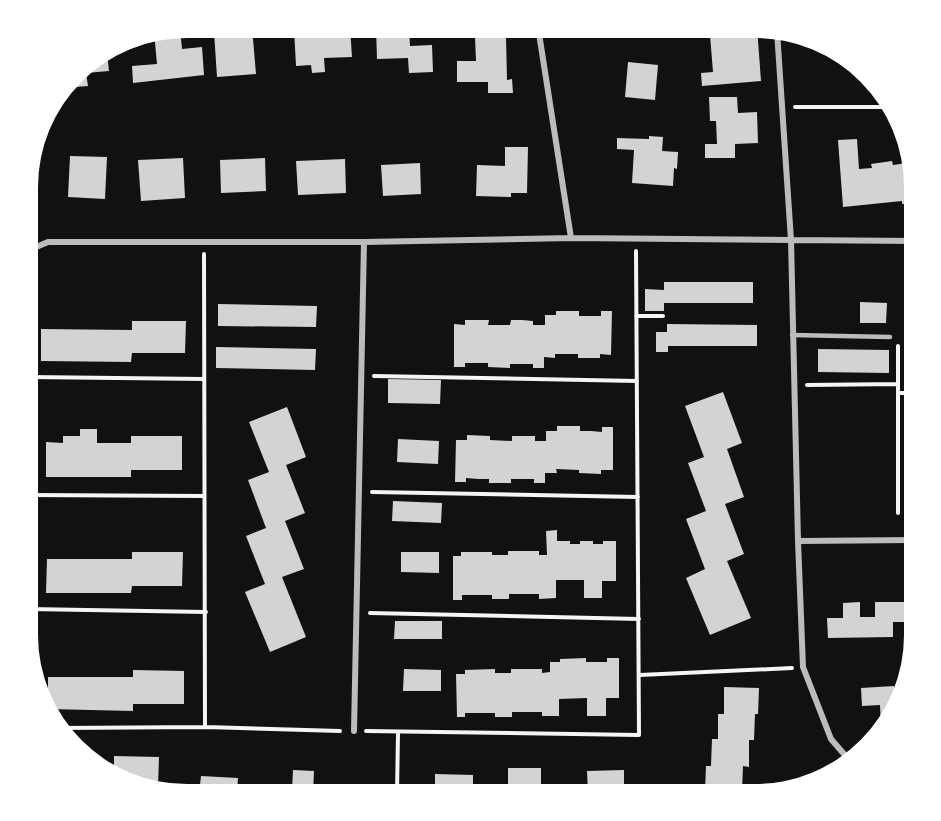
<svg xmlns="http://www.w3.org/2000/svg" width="941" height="821" font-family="Cabin,sans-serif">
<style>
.building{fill:#d3d3d3}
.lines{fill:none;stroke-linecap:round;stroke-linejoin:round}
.path{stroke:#f5f5f5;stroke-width:4}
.service{stroke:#bcbcbc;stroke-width:4.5}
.minor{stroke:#bcbcbc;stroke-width:6}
</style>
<rect width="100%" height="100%" fill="#111"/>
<path class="building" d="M206,27H252L256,74L217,77L214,32L207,33Z
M318,27H350L352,57L324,58L325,72L312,73L311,65L296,66L294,29Z
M376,27H409L410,46L432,45L433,72L409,73L408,58L377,59Z
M580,27H616L615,32L580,30Z
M717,27H757L761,81L702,86L701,73L713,72L710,35L718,34Z
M180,28L182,49L202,47L204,75L133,83L132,66L157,64L154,32Z
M475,37H506L507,80L512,79L513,93H488V82H457V61H476Z
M107,52L109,71L86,73L88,86L63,88L82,66Z
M628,62L658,65L655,100L625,97Z
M709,97H737L738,113L757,112L758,143L735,144V158H705V144H717L716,121H710Z
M649,136L663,137L662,151L678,152L677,169L674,168L673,186L632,183L634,150L617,149V138L649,139Z
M857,139L859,169L872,168L871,164L892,161L893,165L907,163V160H910L914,176V203L902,204V201L843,207L838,140Z
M505,147H528L527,193H511V197L476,196L477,165L505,166Z
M70,156L107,157L105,199L68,197Z
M183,158L185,198L141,201L138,160Z
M265,158L266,191L221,193L220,160Z
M345,159L346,193L298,195L296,161Z
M420,163L421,194L383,196L381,165Z
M664,282H753V303H664V311H645V289L664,290Z
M860,302L887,303L886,323H860Z
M218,304L317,306L316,327L218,326Z
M556,311H579V316H601V311H612L611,355L600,354V358H578V354H555V358L544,357V368H533V364H510V368L488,367V363H465V367H454V324L465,325V320H489L488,325H510L511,320H522L533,321V325H545V315H556Z
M132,321H186L185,353H132L131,362L41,361V329L132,330Z
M667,324L757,325V346H668V352H656V332H667Z
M216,347L316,349L315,370L216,368Z
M818,349L889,350V373L818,372Z
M388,379L441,380L440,404L388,403Z
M723,392L742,443L727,449L744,497L725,504L744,554L727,561L751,618L710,635L686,578L705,569L686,519L706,511L688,463L704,457L685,406Z
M287,407L306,457L286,465L305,513L285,521L304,569L282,577L306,637L270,652L245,592L265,584L246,536L266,528L248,480L269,472L249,422Z
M557,426H580V431H591L602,432V427H613V470H601V474L579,473V470L556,469L557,473H545V483H534V479H511V483H489V479H478L466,478V482H455L456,440H467V435L490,436V440L512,441V436H535V441H546V431H557Z
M80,429H97V443H131V436H182V470H131V477H46V442L63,443V436H80Z
M398,439L439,441L438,464L397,462Z
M907,452H914V491H908Z
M393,501L442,503L441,523L392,521Z
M557,530V541H570V544H580V541H593V544H603V541H616V581H602V598H584V580H556V598L539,599V594H509V599H492V595H462V600H453V556H461V552H492V555H508V551H539V555H547L546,531Z
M132,552H183L182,586H132L131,593H46L47,559H132Z
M401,552H439V573L401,572Z
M908,587H914V622H893V637L828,638L827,618H843V603L860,602V617H875V602H908Z
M395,621H442V639H394Z
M586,658V662H607V658H619V698H606V716H587V698L559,699V716H542V712H512V717H495V713H465V717H457L456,674H465V670L495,669V673H511V669H542V673L550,672V662H560V659Z
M404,669L441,670V691H403Z
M133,670L184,671V704H133V711L48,709V677H133Z
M894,686L895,708L881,727L880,705L862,706L861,688Z
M724,687L759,688L758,714H755L754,740H749V767L743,766L742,792L701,794V791L705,792L706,766H711L712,739H718V714H724Z
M114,756L159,757L158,787L116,778L114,776Z
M508,768H541V794H508Z
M293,770L314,771L313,794H261V788L292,790Z
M624,770V794H588L587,771Z
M435,774L473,775V794H435Z
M201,776L238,778L237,794H199Z
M345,786L382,787V794H345Z"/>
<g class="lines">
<path class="path" d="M795,107H890
M204,254L205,727
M636,316H663
M898,346V384
M374,376L637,381
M29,377L204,379
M807,385L898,384V393H914
M372,492L638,497
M28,495L204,496
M898,513V393
M28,609L206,612
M370,613L639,619
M640,675L792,668
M59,728L205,727L340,731
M366,731L639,735L636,251
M397,794L398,733"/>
<path class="service" d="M792,335L890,337"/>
<path class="minor" d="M538,27L571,238
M777,31L791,240L798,541L803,667L831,739L850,761
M29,250L48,242H364L571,238L914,241
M798,541L914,540
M354,731L364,242"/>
</g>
<path d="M0 0H941V821H0ZM187 38H755A149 149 0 0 1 904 187V635A149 149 0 0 1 755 784H187A149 149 0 0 1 38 635V187A149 149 0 0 1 187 38Z" fill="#fff" fill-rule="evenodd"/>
</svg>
